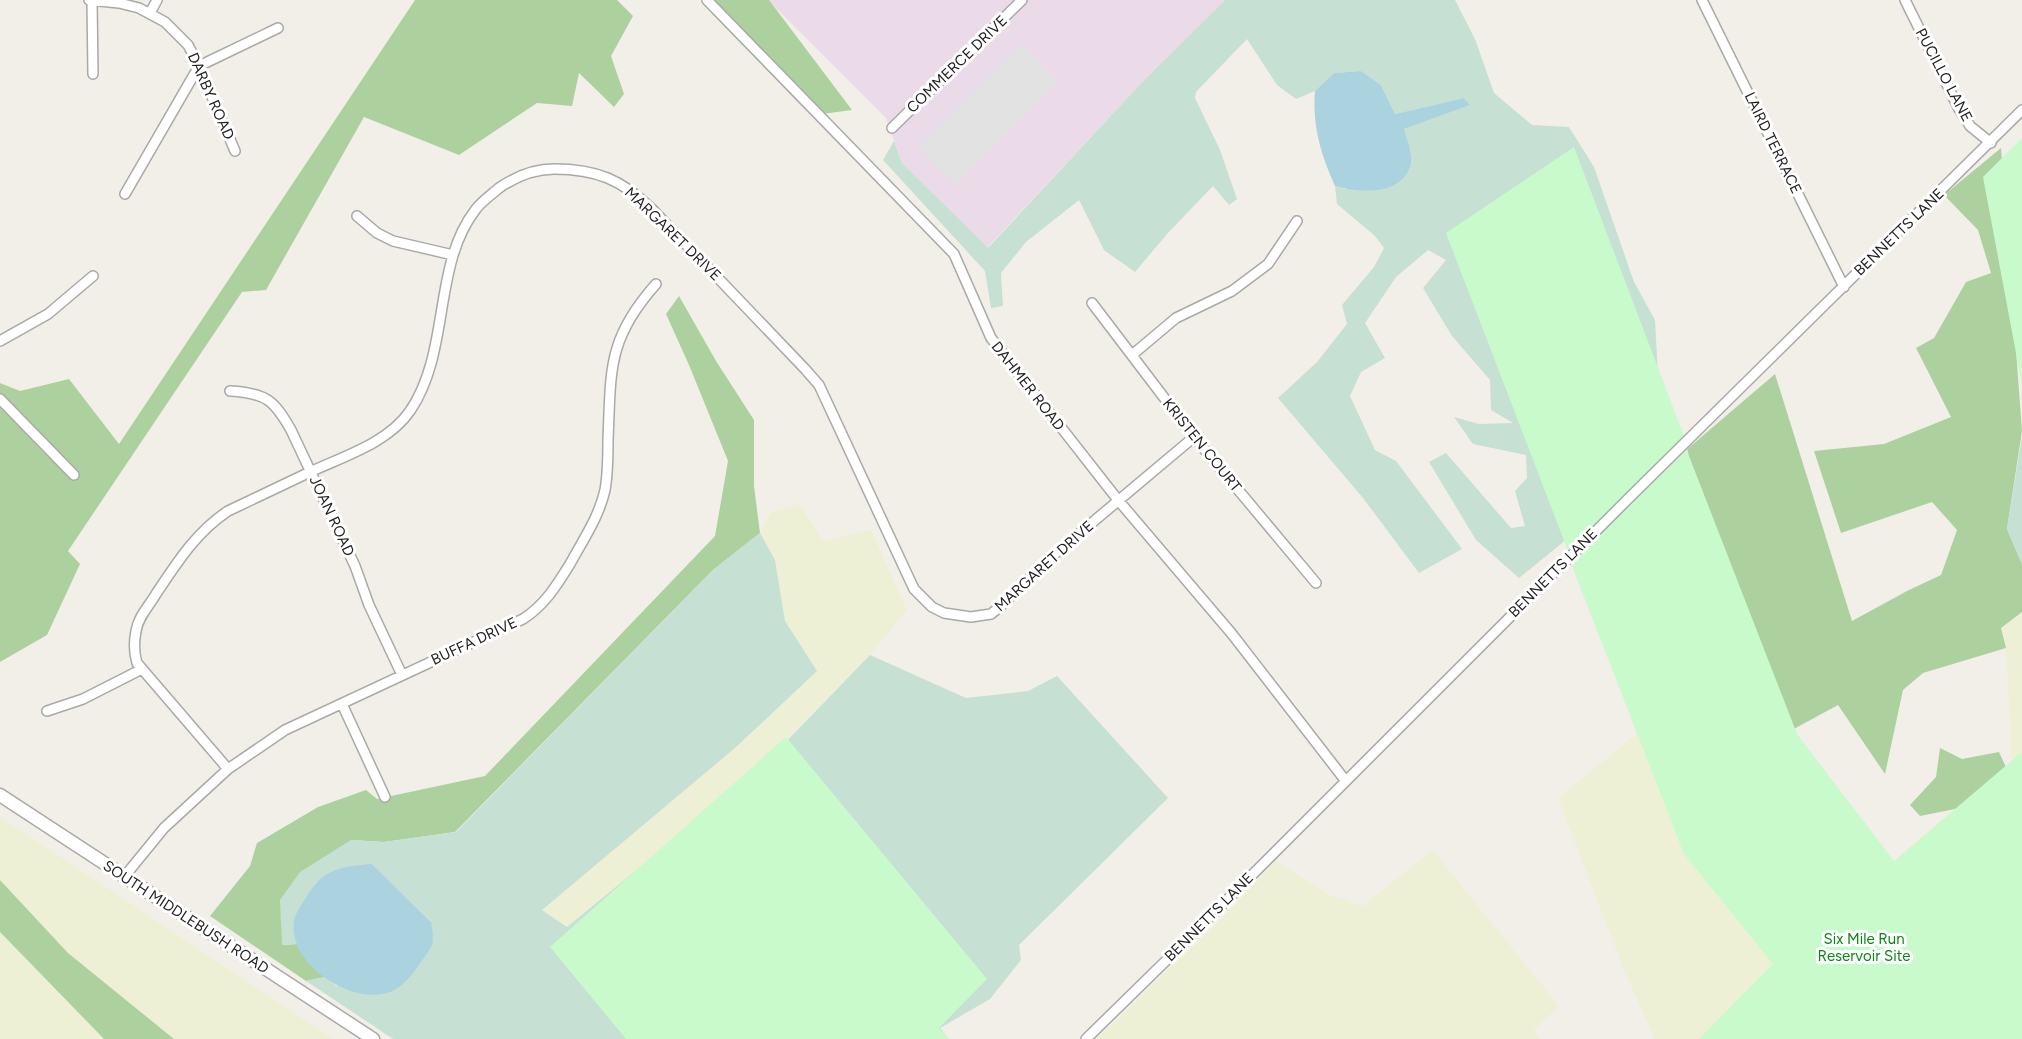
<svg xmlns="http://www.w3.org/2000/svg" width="2022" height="1039" font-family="Figtree,sans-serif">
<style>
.industrial{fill:#ebdbe8}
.farmland{fill:#eef0d5}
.forest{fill:#add19e}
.wetland{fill:#c6e0d4}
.park{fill:#c8facc}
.parking{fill:#e2e2e2}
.water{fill:#aad3df}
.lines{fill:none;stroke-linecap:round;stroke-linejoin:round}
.minor-casing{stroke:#a9a9a9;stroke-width:12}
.tertiary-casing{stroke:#a9a9a9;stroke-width:15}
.minor{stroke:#fff;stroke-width:9}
.tertiary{stroke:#fff;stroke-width:12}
.labels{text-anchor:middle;stroke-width:6;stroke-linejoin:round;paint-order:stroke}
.street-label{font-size:15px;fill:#222;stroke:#fff}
.park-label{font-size:15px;fill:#0c8416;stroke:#fff}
</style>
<rect width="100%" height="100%" fill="#f2efe9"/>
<path class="industrial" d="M768,0H1225L1146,78L987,248L902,163L886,118Z"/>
<path class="farmland" d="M799,504L824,541L871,530L907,610L870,655L731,794L567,927L541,910L735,748L816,671L785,621L775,560L760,533L771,512Z
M2022,612V831L2014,799L2006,648L2001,628Z
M1685,694L1873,1039H1655L1625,973L1558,798Z
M0,816L334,1039H174L68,953L0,880Z
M1433,850L1559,1006L1534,1030L1540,1039H1097L1183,955L1207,934L1276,861L1330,895L1362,906Z
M0,932L94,1029L104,1039H0Z"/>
<path class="forest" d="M415,0H617L633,16L611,56L624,94L614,107L579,73L572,106L537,103L459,155L364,117L266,290L242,292L68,551L80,564L47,635L0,662V383L20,391L69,379L119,444Z
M712,0H769L852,110L822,114Z
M2001,148L2022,431L2007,529L2022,564V612L2001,628L2006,648L1923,673L1903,690L1885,774L1838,705L1781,736L1772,753L1806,841L1865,902L1925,861L1982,835L1975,805L1920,816L1910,805L1936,777L1940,748L1962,759L1999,752L2022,802V863L2016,875L1961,898L1909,947L1943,1011L1935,1026L1904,1024L1868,1026L1817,970L1788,919L1775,885L1714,777L1695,705L1670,675L1638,633L1603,601L1578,559L1679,456L1775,374L1852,621L1907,591L1941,575L1957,530L1932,502L1841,533L1814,451L1884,444L1951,417L1916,348L1934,338L1966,282L1991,273L1978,230L1944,195Z
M679,296L716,361L754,420V486L760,533L713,570L455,832L384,842L351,840L283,945L297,944C304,958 312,967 325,977L306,981L210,916L250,866L257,843L318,807L366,790L377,799L485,776L715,536L728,461L689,365L666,314Z
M0,880L68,953L174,1039H104L0,932Z"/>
<path class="wetland" d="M1225,0H1455L1475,39L1494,93L1532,125L1569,127L1594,167L1634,282L1655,320L1659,394L1632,475L1561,544L1519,578L1476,540L1429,462L1446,453L1511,528L1525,526L1515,491L1527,478L1526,455L1473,444L1454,417L1479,424L1513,423L1491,410L1490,380L1452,336L1423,288L1446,260L1428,250L1396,277L1365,323L1385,358L1361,372L1350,396L1375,450L1396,461L1462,549L1419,573L1363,498L1278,398L1317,362L1347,324L1342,305L1374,267L1384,248L1375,236L1337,204L1335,186L1345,189L1411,153L1404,129L1469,105L1464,98L1395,114L1381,85L1361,71L1334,73L1315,91L1296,99L1277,85L1247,39L1196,92L1195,98L1220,150L1237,199L1229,205L1213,186L1167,234L1135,272L1104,250L1079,200L1026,242L1001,273L1003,306L991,308L985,271L883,160L894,141L902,163L988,248L1146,78Z
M2022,436V564L2007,529Z
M760,533L775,560L785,621L817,671L735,748L542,910L567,927L731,793L775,753L870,655L966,698L1028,691L1057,676L1168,798L1019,945L1021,960L990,999L940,1028L949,1039H393L306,981L325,977L337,986L431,922L372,864L294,932L297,944L282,945L280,900L300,872L351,840L384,842L456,832L713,570Z"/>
<path class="park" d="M2022,138V385L1983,177Z
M1574,147L1684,436L1689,456L1797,734L1894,861L2022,752V1039H1699L1773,964L1684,854L1575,574L1568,551L1446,233Z
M786,737L987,979L939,1028L949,1039H626L550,947Z"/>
<path class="parking" d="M1022,44L1058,81L955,185L918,148Z"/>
<path class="water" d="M1361,71L1381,85L1395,114L1464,98L1470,105L1404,129C1407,141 1414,154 1410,166C1401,196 1359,193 1335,186C1321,155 1312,126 1315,91L1334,73Z
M372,864L431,922C432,928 434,939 432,945C429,952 421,961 417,968C411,976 400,989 390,992C353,1006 287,964 294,921C295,914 300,907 304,901C322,869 337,867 372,864Z"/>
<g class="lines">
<defs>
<path id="minor" d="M89,0L119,3L139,8L165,22L188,45L199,66L235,151
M92,0L93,74
M707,0L954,254L991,338L1118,500L1232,634L1345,780
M1702,0L1844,287
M1905,0L1959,109L1970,126L1991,143
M150,13L157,0
M892,128L1022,0
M125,194L199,66L278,28
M357,216L377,233L393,241L453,255
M1092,303L1194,437L1316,583
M0,341L48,314L93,276
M1132,355L1176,318L1232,291L1268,264L1297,221
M230,391C266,393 274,400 291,430L355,566L369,605L402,675
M0,399L74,475
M342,704L385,797
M47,711L83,699L142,669
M228,769L137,663C134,653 134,641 136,631C138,617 149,606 156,594C176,564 196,532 228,511C255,498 283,485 310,472C344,456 388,443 410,411C451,351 432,265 476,209C482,201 491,195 499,188C515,177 535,169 554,169C597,169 622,180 652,209L805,369L819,385L914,589L932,607L944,613L971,617L991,614L1002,605L1050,558L1194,437
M124,877L164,828L228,769L285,730L523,619C545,605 557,585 570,564C583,540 599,517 605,490C608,473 608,456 608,440C611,370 607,339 656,284
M1086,1039L1183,944L1631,496L2022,110"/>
<path id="tertiary" d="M0,795L373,1039"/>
</defs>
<use href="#minor" class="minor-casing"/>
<use href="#tertiary" class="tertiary-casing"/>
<use href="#minor" class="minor"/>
<use href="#tertiary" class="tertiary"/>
</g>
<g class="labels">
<g class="street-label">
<text transform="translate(957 64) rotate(-44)" y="5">COMMERCE DRIVE</text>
<text transform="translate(1944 75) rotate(62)" y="5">PUCILLO LANE</text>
<text transform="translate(211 96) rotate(66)" y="5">DARBY ROAD</text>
<text transform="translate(1773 143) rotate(64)" y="5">LAIRD TERRACE</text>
<text transform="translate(1899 232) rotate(-44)" y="5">BENNETTS LANE</text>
<text transform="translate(673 234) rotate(44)" y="5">MARGARET DRIVE</text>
<text transform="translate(1028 386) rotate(52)" y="5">DAHMER ROAD</text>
<text transform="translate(1202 445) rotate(51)" y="5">KRISTEN COURT</text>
<text transform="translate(332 516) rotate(65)" y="5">JOAN ROAD</text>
<text transform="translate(1044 566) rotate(-42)" y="5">MARGARET DRIVE</text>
<text transform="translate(1553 573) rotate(-45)" y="5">BENNETTS LANE</text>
<text transform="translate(474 641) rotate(-25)" y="5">BUFFA DRIVE</text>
<text transform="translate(186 917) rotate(33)" y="5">SOUTH MIDDLEBUSH ROAD</text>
<text transform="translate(1209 917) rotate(-45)" y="5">BENNETTS LANE</text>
</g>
<g class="park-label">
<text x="1864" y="944">Six Mile Run<tspan x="1864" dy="17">Reservoir Site</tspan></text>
</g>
</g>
</svg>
